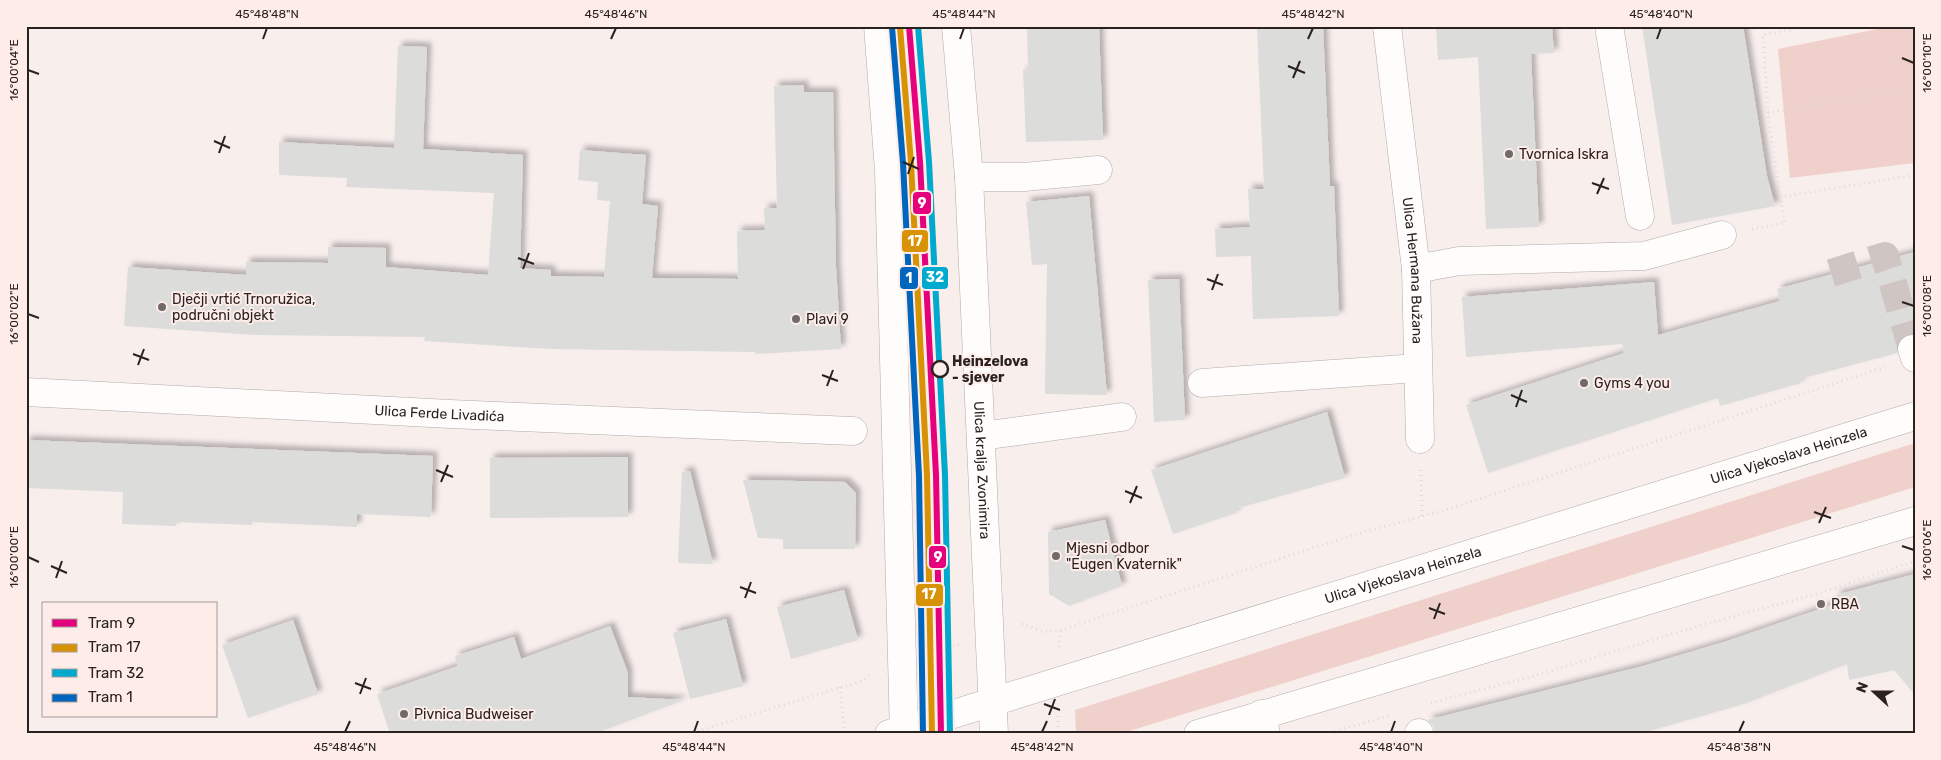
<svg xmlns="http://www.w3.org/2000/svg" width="1941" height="760" font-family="Rubik,sans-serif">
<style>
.green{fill:#f0d0ca}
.building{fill:#dcdcdb;filter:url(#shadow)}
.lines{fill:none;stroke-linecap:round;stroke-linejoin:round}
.minor-tunnel{stroke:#cfc6c4;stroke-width:28;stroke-dasharray:28 14;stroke-linecap:butt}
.minor-casing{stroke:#b2aba9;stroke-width:29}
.major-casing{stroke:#b2aba9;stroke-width:29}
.path{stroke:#dedbd9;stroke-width:3;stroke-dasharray:1 4;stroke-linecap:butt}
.minor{stroke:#fefdfc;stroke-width:28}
.major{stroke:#fefdfc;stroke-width:28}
.tram-1-casing{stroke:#fdece8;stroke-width:10}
.tram-2-casing{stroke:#fdece8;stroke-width:10}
.tram-3-casing{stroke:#fdece8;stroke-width:10}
.tram-4-casing{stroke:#fdece8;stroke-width:10}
.tram-1{stroke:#e5007d;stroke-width:6}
.tram-2{stroke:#d89205;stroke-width:6}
.tram-3{stroke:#00a9ce;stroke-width:6}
.tram-4{stroke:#0065bd;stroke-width:6}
.ticks{fill:none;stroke:#292220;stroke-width:2}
.poi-dot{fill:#716a68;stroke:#fdece8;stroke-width:2}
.stop-dot{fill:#fdece8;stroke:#292220;stroke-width:2.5}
.labels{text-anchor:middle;stroke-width:4;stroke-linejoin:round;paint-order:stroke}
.poi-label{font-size:14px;fill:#292220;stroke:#fdece8;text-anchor:start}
.street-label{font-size:14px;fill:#292220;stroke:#fdece8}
.stop-label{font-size:14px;font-weight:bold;fill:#292220;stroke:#fdece8;text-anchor:start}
.line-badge{stroke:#fdece8;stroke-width:2}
.badge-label{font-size:14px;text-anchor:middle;font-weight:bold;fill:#fff}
.neatline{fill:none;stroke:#292220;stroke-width:2}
.ticks-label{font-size:12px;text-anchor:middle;fill:#292220}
</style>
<defs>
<filter id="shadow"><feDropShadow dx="4.5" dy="-4.5" stdDeviation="2.5" flood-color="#0004"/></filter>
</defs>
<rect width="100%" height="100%" fill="#f8efed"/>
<path class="green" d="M1892,26H1915V163L1790,178L1778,49Z
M1915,443V487L1120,734H1076L1075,710Z"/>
<path class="building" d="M1027,26H1099L1103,140L1026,142L1023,70H1028Z
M1257,26H1323L1330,186H1334L1339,316L1253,319L1251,256L1216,257L1215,229L1250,227L1248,189H1264Z
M1436,26H1552L1554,53L1531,54L1539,227L1486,229L1478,57L1438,60Z
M1642,26H1743L1767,176L1775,206L1672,225Z
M398,46L427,47L423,149L523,155L520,268L551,270V276L604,277L610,201L597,200L598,182L578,180L580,150L646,155L642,204L658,206L652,278L738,279L737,231L765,230L764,208H777L774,86L804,85V92H833L836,267L841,349L756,354L755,352L551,349L424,341L425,337L256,335L124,326L128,267L246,275V262L328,263V247L386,248V267L488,275L494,193L346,187L347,178L279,175V142L394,148Z
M1089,196L1107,395L1045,394L1047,264L1032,265L1026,202Z
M1915,252V334H1907L1901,338L1897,345V353L1800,379L1801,383L1720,406L1718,398L1488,473L1466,405L1624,353L1622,344L1466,357L1462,297L1654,282L1658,335L1780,301L1777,289Z
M1179,279L1185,420L1154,422L1148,280Z
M1327,412L1345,478L1235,509L1236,513L1173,534L1151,470Z
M26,440L433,456L431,517L357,514V527L252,522V525L177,522L176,526L122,524L123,492L26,488Z
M628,457V517L490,518V458Z
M690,471L713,564L678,563L682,472Z
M743,480L845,482L856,493L855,549H783V539L758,538Z
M1105,520L1122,586L1069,606L1049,594L1048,532Z
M1915,574V695L1894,670L1849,680L1847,664L1744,704L1639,734H1435L1433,726L1427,720L1643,666L1727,641L1837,603L1836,595Z
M844,590L858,640L791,659L777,607Z
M726,619L743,686L690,699L673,633Z
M293,620L318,694L248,718L222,645Z
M610,626L628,673V697L684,700L594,734H390L377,694L458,666L455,656L514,637L521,659Z"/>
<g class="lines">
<path class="minor-tunnel" d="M1831,273L1885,256L1912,349"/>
<defs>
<g id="minor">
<path id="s1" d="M1387,26L1416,269L1420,439"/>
<path d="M1609,26L1640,216"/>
<path d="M969,177H1024L1098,170"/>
<path d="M1416,269L1459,261L1644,256L1722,235"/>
<path d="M1912,349L1915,358"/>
<path d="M1202,383L1418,368"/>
<path id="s2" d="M26,392L450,414L853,431"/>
<path d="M981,436L1122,417"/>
<path d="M1261,714L1266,734"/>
<path d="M1419,733V734"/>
</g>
<g id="major">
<path d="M878,26L889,171L904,734"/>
<path id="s3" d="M956,26L969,177L994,734"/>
<path id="s4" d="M889,734L1915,416"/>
<path d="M1198,734L1915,521"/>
</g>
</defs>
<use href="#minor" class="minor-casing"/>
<use href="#major" class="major-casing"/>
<path class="path" d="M1768,113L1915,87
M1780,197L1768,113L1763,35L1810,26
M1752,229L1785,223L1780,197L1915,175
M1421,470L1422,517
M1022,624L1044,632L1061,630L1353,535L1442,511L1885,367
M1059,647L1061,630
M934,651L959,644
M840,687L845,734
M1431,703L1537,675L1698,626L1816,594L1915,561
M1058,716V734
M688,734L862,681L869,675
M1325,734L1392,715"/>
<use href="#minor" class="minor"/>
<use href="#major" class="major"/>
<defs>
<path id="tram-1" d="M909,26L920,162L936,475L941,734"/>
<path id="tram-2" d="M900,27L911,163L927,475L932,734"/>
<path id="tram-3" d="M918,26L929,162L945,475L950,734"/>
<path id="tram-4" d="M892,27L903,163L919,476L923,734"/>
</defs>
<use href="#tram-1" class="tram-1-casing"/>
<use href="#tram-2" class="tram-2-casing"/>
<use href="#tram-3" class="tram-3-casing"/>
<use href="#tram-4" class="tram-4-casing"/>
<use href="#tram-1" class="tram-1"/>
<use href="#tram-2" class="tram-2"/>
<use href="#tram-3" class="tram-3"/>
<use href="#tram-4" class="tram-4"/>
</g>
<path class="ticks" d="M263,39L267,28M611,39L616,28M960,39L964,28M1308,39L1313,28M1657,39L1661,28M1902,58L1914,63M1288,66L1305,73M28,70L39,74M1293,78L1300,61M214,141L230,148M219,153L225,136M903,162L919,169M908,174L914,157M1592,183L1609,189M1597,194L1604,178M518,258L534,264M523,269L529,253M1207,279L1223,285M1212,290L1218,274M1902,302L1914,306M28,314L39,318M133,354L149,360M138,365L144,349M822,375L838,381M827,386L833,370M1511,395L1527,402M1516,407L1522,390M436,470L453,477M441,482L448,465M1125,491L1142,498M1130,503L1137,486M1814,512L1831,518M1819,523L1826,507M1902,546L1914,550M28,557L39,562M51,566L67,573M56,578L62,561M740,587L756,593M745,598L751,582M1429,608L1445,614M1434,619L1440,603M355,683L371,689M360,694L366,678M1044,704L1060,710M1049,715L1055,699M345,732L350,721M694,732L698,721M1042,732L1047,721M1391,732L1395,721M1739,732L1744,721"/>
<g class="poi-dot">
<circle cx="1509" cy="154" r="5"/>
<circle cx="162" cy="307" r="5"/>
<circle cx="796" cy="319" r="5"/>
<circle cx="1584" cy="383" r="5"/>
<circle cx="1056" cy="556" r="5"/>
<circle cx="1821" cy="604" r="5"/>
<circle cx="404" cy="714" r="5"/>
</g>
<circle class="stop-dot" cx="940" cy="369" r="8"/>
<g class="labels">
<g class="poi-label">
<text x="1519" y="159">Tvornica Iskra</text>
<text x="172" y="304">Dječji vrtić Trnoružica,<tspan x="172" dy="16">područni objekt</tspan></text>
<text x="806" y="324">Plavi 9</text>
<text x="1594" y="388">Gyms 4 you</text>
<text x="1066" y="553">Mjesni odbor<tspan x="1066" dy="16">"Eugen Kvaternik"</tspan></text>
<text x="1831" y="609">RBA</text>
<text x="414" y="719">Pivnica Budweiser</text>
</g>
<g class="street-label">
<text dy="5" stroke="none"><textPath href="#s1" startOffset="246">Ulica Hermana Bužana</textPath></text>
<text dy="5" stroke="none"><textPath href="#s2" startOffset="414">Ulica Ferde Livadića</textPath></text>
<text dy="5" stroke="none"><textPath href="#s4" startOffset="942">Ulica Vjekoslava Heinzela</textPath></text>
<text dy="5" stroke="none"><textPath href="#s3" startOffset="445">Ulica kralja Zvonimira</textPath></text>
<text dy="5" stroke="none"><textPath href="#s4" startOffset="538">Ulica Vjekoslava Heinzela</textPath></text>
</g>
<g class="stop-label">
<text x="952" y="366">Heinzelova<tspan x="952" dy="16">- sjever</tspan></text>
</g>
</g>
<g class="line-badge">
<rect x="912" y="191" width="20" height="24" rx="5" fill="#e5007d"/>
<rect x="901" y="229" width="28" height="24" rx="5" fill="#d89205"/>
<rect x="921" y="266" width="28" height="24" rx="5" fill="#00a9ce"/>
<rect x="899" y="266" width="20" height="24" rx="5" fill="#0065bd"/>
<rect x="928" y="545" width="19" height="24" rx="5" fill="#e5007d"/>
<rect x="915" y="583" width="29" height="24" rx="5" fill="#d89205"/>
</g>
<g class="badge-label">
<text x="922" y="208">9</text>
<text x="915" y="246">17</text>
<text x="935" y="282">32</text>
<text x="909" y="283">1</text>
<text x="938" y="562">9</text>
<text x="929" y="599">17</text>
</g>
<rect width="1941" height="760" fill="none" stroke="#fdece8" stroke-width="55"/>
<rect x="42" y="602" width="175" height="115" fill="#fdece8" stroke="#a89b98"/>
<rect x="52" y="619" width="25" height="8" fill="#e5007d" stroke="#a89b98"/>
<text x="88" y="628" font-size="15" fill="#292220">Tram 9</text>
<rect x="52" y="644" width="25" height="8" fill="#d89205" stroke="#a89b98"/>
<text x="88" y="652" font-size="15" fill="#292220">Tram 17</text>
<rect x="52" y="669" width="25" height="8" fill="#00a9ce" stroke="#a89b98"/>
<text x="88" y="678" font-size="15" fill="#292220">Tram 32</text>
<rect x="52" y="694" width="25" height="8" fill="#0065bd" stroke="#a89b98"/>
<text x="88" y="702" font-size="15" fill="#292220">Tram 1</text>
<g transform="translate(1874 692) rotate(291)" stroke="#fdece8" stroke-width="4" paint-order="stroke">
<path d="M0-4L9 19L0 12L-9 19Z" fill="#292220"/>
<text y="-8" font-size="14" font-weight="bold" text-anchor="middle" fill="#292220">N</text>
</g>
<rect x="28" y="28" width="1886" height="704" class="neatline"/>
<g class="ticks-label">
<text x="267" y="18">45°48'48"N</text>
<text x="616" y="18">45°48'46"N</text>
<text x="964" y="18">45°48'44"N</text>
<text x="1313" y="18">45°48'42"N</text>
<text x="1661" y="18">45°48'40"N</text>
<text transform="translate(1927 63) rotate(-90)" y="4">16°00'10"E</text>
<text transform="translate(14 70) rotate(-90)" y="4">16°00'04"E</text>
<text transform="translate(1927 306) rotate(-90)" y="4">16°00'08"E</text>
<text transform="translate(14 314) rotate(-90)" y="4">16°00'02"E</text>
<text transform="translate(1927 550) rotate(-90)" y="4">16°00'06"E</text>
<text transform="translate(14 557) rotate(-90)" y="4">16°00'00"E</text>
<text x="345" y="751">45°48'46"N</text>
<text x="694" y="751">45°48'44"N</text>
<text x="1042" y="751">45°48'42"N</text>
<text x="1391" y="751">45°48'40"N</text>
<text x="1739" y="751">45°48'38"N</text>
</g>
</svg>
